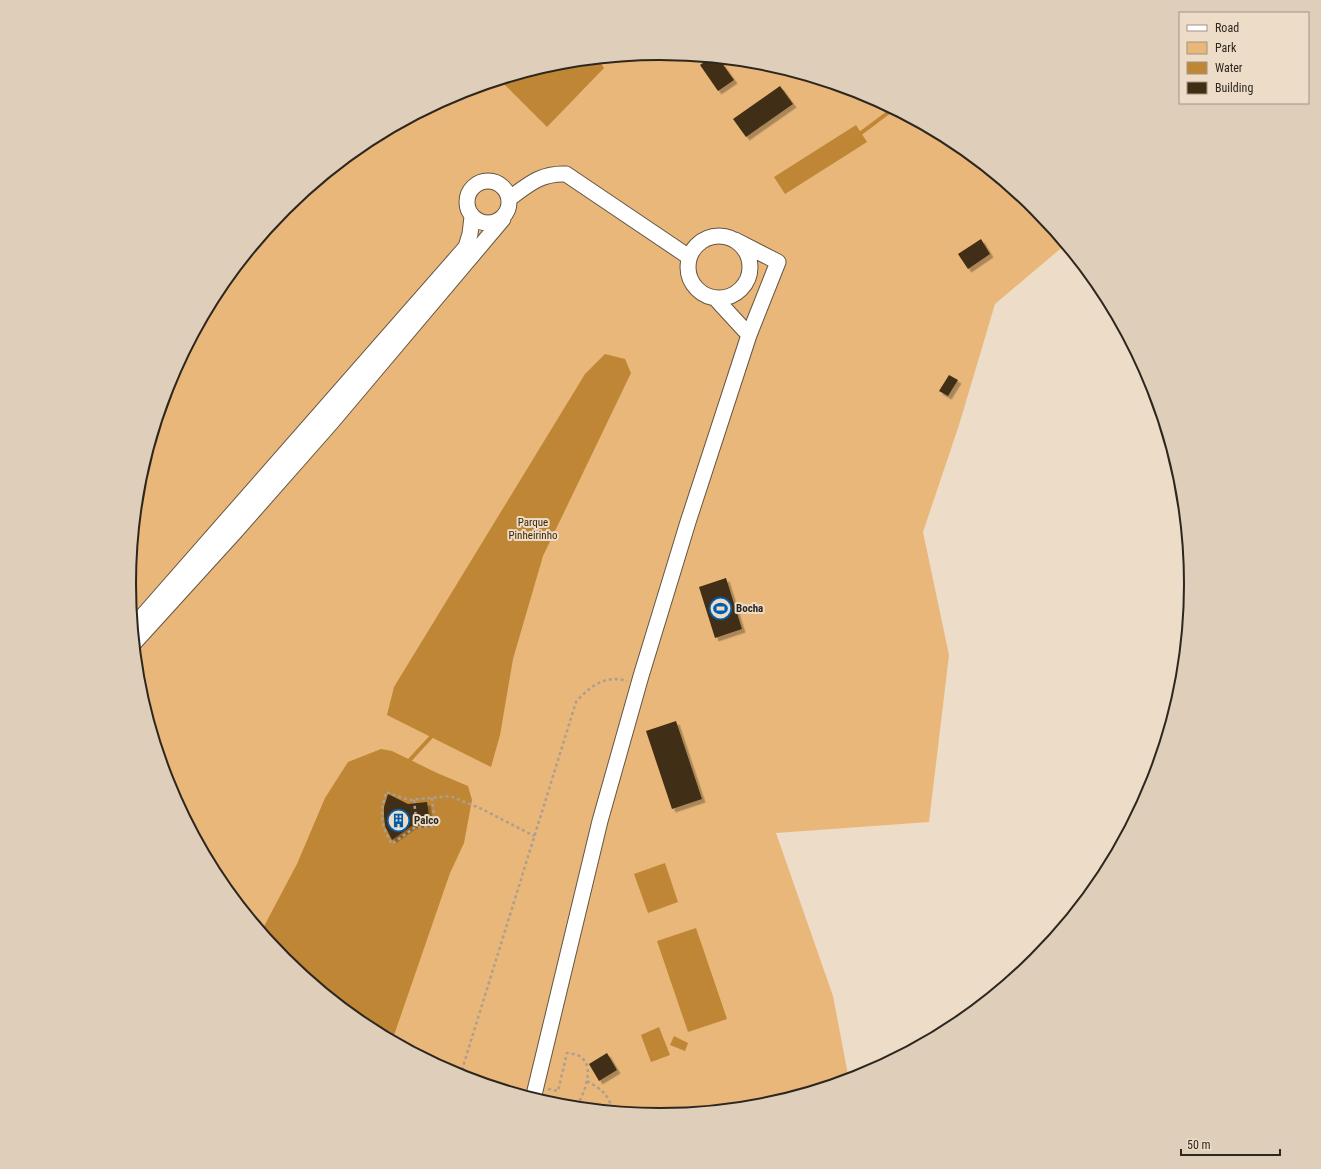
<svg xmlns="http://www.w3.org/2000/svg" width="1321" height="1169" font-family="'Roboto Condensed',sans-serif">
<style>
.green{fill:#e8b779}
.water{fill:#be8635}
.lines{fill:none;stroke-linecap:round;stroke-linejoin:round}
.stream{stroke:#be8635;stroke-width:4}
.building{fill:#402d14;filter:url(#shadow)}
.minor-casing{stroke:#645543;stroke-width:17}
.path{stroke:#ad9f8f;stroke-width:2.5;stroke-dasharray:3 3;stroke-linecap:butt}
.minor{stroke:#fff;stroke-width:15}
.labels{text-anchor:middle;stroke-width:4;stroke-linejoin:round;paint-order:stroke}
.park-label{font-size:11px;fill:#3e2704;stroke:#eddcc7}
.poi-label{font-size:11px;font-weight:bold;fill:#2d271f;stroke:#eddcc7;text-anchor:start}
.rim{fill:none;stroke:#2d271f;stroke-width:2}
</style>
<defs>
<filter id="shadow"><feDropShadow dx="3.5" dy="3.5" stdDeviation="0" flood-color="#0004"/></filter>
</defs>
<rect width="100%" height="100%" fill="#eddcc7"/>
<path class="green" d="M661,53L764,63L864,94L956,143L1036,209L1066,244L995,304L959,425L923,532L949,655L929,822L776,833L833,996L849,1080L764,1106L660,1116L557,1106L457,1075L365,1026L285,960L218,880L169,788L139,688L129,584L139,481L158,418L170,381L219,289L285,209L365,142L457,93L557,63Z"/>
<path class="water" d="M598,59L604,68L547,127L500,80L557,63Z
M856,125L867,142L785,194L774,177Z
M605,354L625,359L631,373L543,556L513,659L500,735L491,767L387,715L394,687L585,374Z
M381,749L392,751L437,773L468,786L472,800L464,843L450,873L392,1041L365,1026L285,960L261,932L297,864L325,798L348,762Z
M665,863L678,902L648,913L634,874Z
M696,928L727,1019L688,1032L657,941Z
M659,1027L670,1055L651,1062L641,1035Z
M674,1036L688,1043L685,1051L670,1045Z"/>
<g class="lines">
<path class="stream" d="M861,133L893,109
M407,763L431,737"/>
</g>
<path class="building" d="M710,58L719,59L734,80L718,91L700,65Z
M780,86L793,104L746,137L733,119Z
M981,239L990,254L968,269L958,254Z
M949,375L958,380L948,396L939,391Z
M726,578L742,629L715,638L699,587Z
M676,721L702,799L672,809L646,731Z
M388,794L408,804L427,802L430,823L413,825L392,840L385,826L384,816V807Z
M607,1053L617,1070L599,1081L589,1064Z"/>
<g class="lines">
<defs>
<path id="minor" d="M467 202a21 21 0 1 1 42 0a21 21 0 1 1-42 0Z
M510,198C529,184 541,173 566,174L689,257
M688 267a31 31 0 1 1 62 0a31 31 0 1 1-62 0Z
M715,298L749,335
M139,620L466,247L470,234L472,217
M135,642L235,532L331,423L503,219
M533,1099L600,821L641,676L688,522L749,335L778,262L735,240"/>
</defs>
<use href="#minor" class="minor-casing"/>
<path class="path" d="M432,798L435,826L414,828L392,844C380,825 380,813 386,792L409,800L450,796L482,809L534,836
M414,800L417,828
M460,1076L576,702C589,687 605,674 627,681
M587,1081C604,1091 606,1093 614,1111
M548,1089L558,1091L567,1053C572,1054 578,1054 582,1058C595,1068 583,1096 576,1108"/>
<use href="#minor" class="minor"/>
</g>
<defs>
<symbol id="stadium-ring" viewBox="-11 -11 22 22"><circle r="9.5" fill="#eddcc7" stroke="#015daa" stroke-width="1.5"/><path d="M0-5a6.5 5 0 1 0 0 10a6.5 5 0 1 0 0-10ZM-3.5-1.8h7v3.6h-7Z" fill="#015daa"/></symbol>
<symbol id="building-ring" viewBox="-11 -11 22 22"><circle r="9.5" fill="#eddcc7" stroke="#015daa" stroke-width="1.5"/><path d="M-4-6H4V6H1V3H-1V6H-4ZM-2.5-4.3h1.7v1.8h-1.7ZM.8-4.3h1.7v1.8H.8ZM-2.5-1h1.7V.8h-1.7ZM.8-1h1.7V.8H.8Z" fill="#015daa"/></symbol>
</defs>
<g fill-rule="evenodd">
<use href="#stadium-ring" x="708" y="596" width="25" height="25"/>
<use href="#building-ring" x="386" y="808" width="25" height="25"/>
</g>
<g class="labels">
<g class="park-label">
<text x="533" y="526">Parque<tspan x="533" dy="13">Pinheirinho</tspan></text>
</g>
<g class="poi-label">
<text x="736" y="612">Bocha</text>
<text x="414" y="824">Palco</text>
</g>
</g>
<path d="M0 0H1321V1169H0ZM136 584a524 524 0 1 1 1048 0a524 524 0 1 1-1048 0Z" fill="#deceba" fill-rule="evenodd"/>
<path class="rim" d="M136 584a524 524 0 1 1 1048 0a524 524 0 1 1-1048 0Z"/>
<rect x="1179" y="12" width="130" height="92" fill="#eddcc7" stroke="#a09484"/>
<rect x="1187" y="25" width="20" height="6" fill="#ffffff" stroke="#a09484"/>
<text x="1215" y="32" font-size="12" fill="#2d271f">Road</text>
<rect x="1187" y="42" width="20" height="12" fill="#e8b779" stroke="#a09484"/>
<text x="1215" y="52" font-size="12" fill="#2d271f">Park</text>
<rect x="1187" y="62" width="20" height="12" fill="#be8635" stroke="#a09484"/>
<text x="1215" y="72" font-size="12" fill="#2d271f">Water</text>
<rect x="1187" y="82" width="20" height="12" fill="#402d14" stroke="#a09484"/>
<text x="1215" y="92" font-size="12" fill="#2d271f">Building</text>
<path d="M1181 1149v6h99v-6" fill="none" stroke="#2d271f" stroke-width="2"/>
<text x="1187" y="1149" font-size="12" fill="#2d271f" stroke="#eddcc7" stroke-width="3" paint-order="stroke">50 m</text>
</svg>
